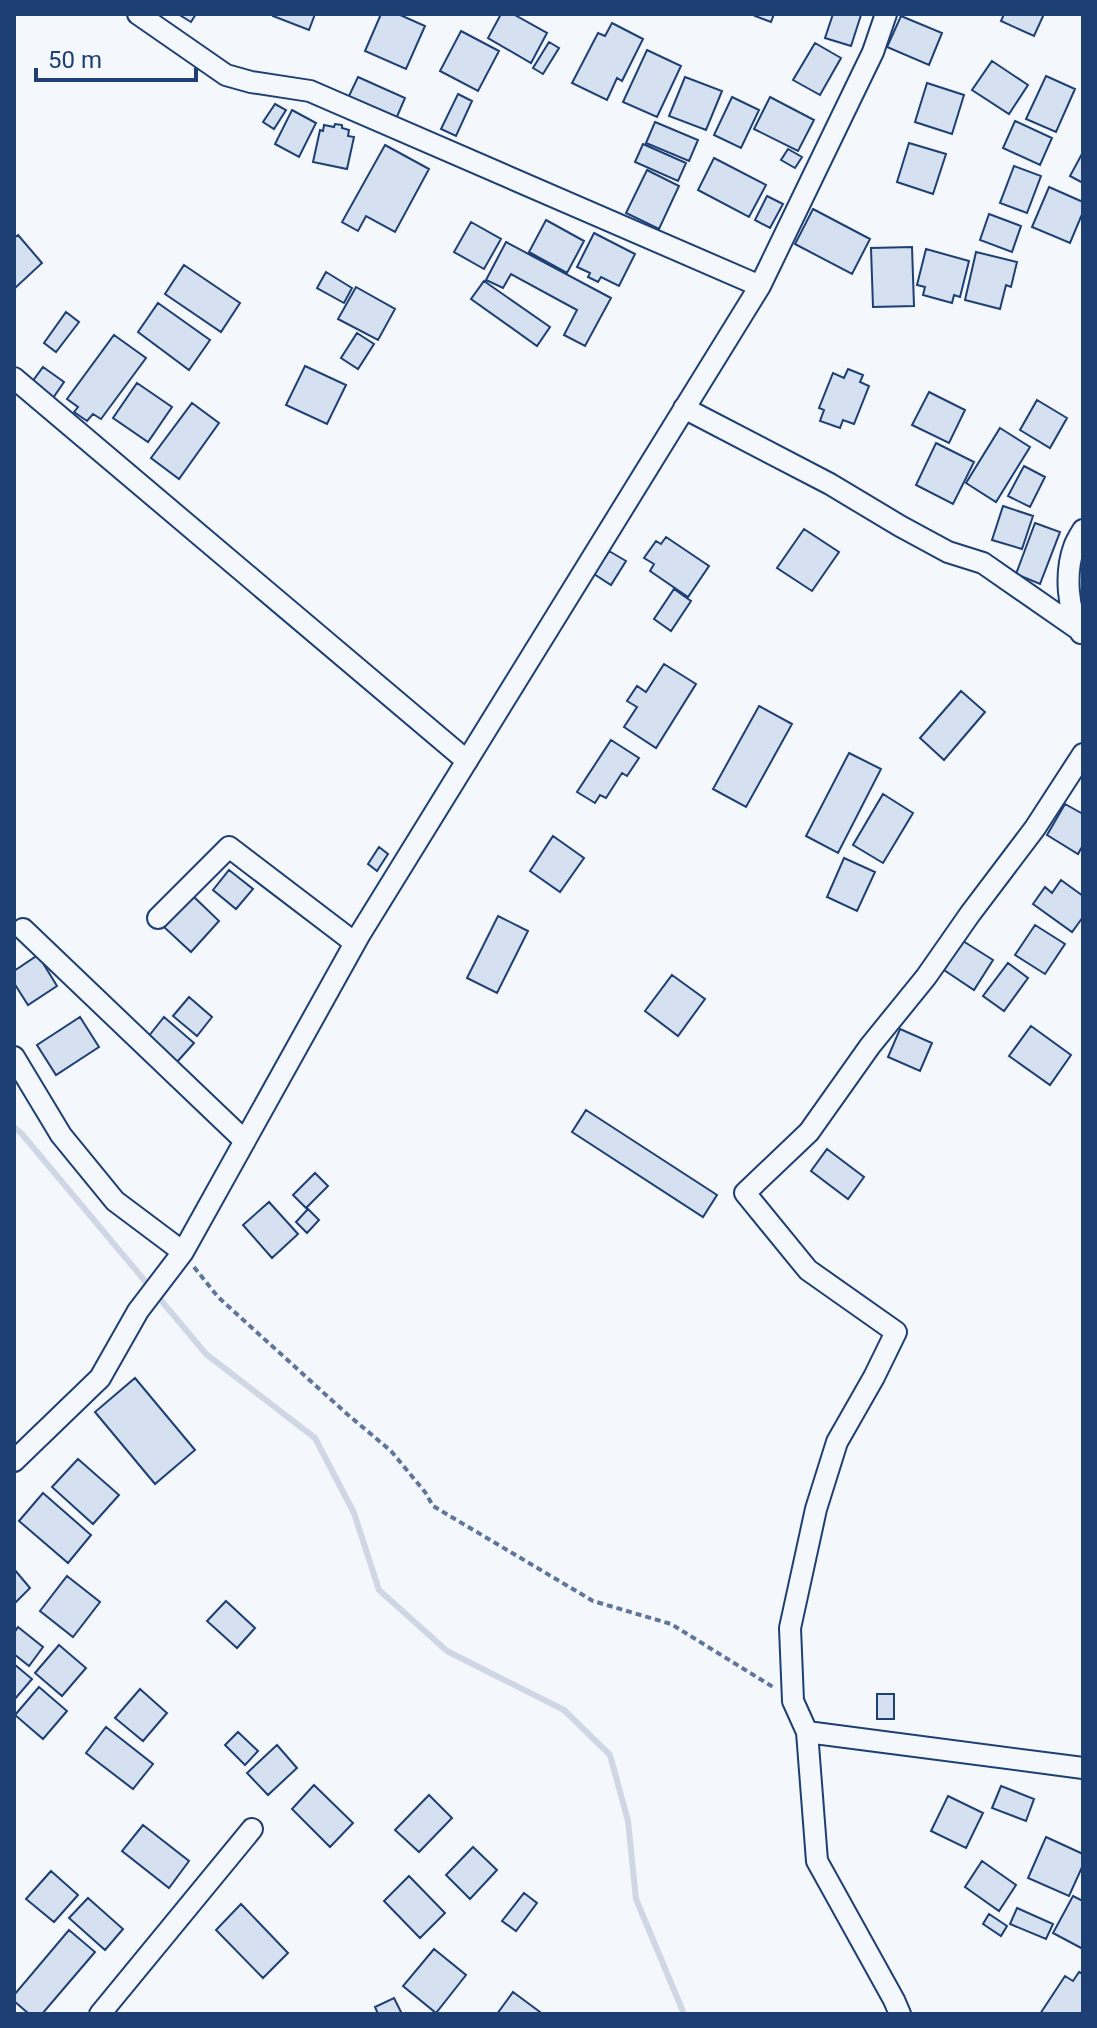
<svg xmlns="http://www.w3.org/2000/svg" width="1097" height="2028" font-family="Roboto,sans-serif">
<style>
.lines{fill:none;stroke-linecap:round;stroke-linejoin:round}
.stream{stroke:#cfd7e4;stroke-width:6}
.building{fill:#d5e0f0;stroke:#1d3f73;stroke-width:2}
.street-casing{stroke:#1d3f73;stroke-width:24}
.path{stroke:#5e769c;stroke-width:4;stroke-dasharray:6 4;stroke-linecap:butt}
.street{stroke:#f4f7fb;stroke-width:20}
</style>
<rect width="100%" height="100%" fill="#f4f7fb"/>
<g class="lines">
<path class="stream" d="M14,1127L22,1134L206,1354L315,1438L354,1513L379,1590L447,1651L564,1710L610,1755L628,1821L636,1899L684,2014"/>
</g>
<path class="building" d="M178,14H196L191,22Z
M273,14H315L309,30L273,16Z
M381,14H398L425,26L406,69L365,51Z
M501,14H513L547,33L531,63L488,38Z
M756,14H774L771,22L755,16Z
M833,14L861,15L851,46L825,38Z
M1004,14H1044L1034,36L1001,21Z
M901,16L942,33L929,65L887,47Z
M612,23L643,39L622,81L617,78L607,100L572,83L598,33L605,36Z
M461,31L499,51L478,91L440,71Z
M549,42L559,48L543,74L533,68Z
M815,43L841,58L820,95L793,80Z
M647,50L681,66L657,117L623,102Z
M992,61L1028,85L1009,114L972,90Z
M1046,76L1075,89L1056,132L1026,119Z
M358,77L405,98L396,119L348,98Z
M685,77L722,91L706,130L669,116Z
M927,83L964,95L952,134L915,122Z
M458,94L472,101L456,136L441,129Z
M732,97L759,110L741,148L714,135Z
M770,97L814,120L798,151L754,129Z
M275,104L286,110L274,129L263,122Z
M292,110L316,123L299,157L275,144Z
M1015,121L1052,138L1040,165L1003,148Z
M655,122L698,140L689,161L646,143Z
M335,124L342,125V128L349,130L348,136L354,137L347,169L313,162L320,130L323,131L324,125L334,127Z
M909,143L946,154L933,194L897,182Z
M643,144L686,163L678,181L635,162Z
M385,145L429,169L395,232L366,216L358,231L342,222Z
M788,149L802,157L795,168L781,160Z
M1083,152V183L1070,176Z
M714,158L766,185L749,217L698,190Z
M1014,166L1041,176L1027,213L1000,203Z
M647,170L679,186L659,229L626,213Z
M1049,187L1083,202V212L1070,243L1032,227Z
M767,196L783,204L770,228L755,220Z
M813,209L870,239L852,274L795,244Z
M989,214L1021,226L1012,252L980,240Z
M546,220L584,241L567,273L529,252Z
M471,222L501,239L484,269L454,252Z
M594,233L635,254L619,286L601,277L598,282L588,277L590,273L577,267Z
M18,235L42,263L14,289V238Z
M506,242L611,298L585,346L564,335L577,310L511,274L503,288L486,280Z
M912,247L914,306L873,307L871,248Z
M926,249L969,261L960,297L954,295L952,303L923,295L925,287L917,285Z
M976,252L1017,262L1011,287L1006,285L1000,309L965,300Z
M184,265L240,303L221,332L165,294Z
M326,272L352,288L344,303L317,288Z
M484,281L550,327L537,346L471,299Z
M356,287L395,309L378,340L338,319Z
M158,303L210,340L189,370L138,332Z
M66,312L79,322L56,352L44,343Z
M357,333L374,344L358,369L341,358Z
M114,335L146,358L101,419L93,414L87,421L74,412L78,407L67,399Z
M305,366L346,385L327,424L286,405Z
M43,367L64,382L53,398L32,382Z
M848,369L863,375L860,382L869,386L854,424L843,420L840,428L820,421L824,410L819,408L833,373L844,378Z
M137,383L172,407L148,442L113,418Z
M929,392L965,410L949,443L912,425Z
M1037,400L1067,418L1050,448L1020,430Z
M192,403L219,423L179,479L151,458Z
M1000,428L1030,447L996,502L966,483Z
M936,443L974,462L953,504L916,485Z
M1024,466L1045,477L1030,507L1008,496Z
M1003,506L1033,516L1022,549L992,540Z
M1035,523L1060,532L1040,584L1016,574Z
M804,529L839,552L812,591L777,568Z
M666,537L709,566L688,597L650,571L654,564L644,558L656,541L661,544Z
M609,551L626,561L611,585L594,574Z
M674,589L691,601L671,631L654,619Z
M664,664L696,684L656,748L624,727L637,707L627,701L637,686L646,692Z
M961,691L985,712L944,760L920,738Z
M759,706L792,724L746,807L713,789Z
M611,740L639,758L627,776L622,773L606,798L600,795L595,803L577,792Z
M849,753L881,769L838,853L806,836Z
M883,794L913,813L883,863L853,845Z
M1065,804L1083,814V845L1078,854L1047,835Z
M553,836L584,858L560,892L530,871Z
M379,847L388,854L377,871L368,864Z
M844,858L875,872L857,911L827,897Z
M229,870L253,889L236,909L213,890Z
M1061,880L1083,896V917L1072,932L1033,904L1045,887L1052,893Z
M193,896L219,921L191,952L164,927Z
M498,916L528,931L497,993L467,978Z
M1035,925L1065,944L1045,974L1015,955Z
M963,941L993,960L974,990L944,970Z
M38,955L57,986L28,1005L14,983V971Z
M1008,963L1028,978L1004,1011L983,996Z
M672,975L705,999L678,1036L645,1011Z
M189,997L212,1017L197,1036L173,1016Z
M80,1017L99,1047L56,1075L37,1045Z
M164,1017L194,1043L177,1062L148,1037Z
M1031,1026L1071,1055L1050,1085L1009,1056Z
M900,1029L932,1043L920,1071L888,1057Z
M586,1110L717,1195L703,1217L572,1132Z
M827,1149L864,1177L848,1199L811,1171Z
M315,1173L328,1186L306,1208L293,1195Z
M269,1202L298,1234L272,1258L243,1225Z
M308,1209L319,1220L307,1233L296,1222Z
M135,1378L195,1450L155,1484L95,1412Z
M78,1459L119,1495L93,1524L52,1487Z
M43,1493L91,1535L68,1563L19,1521Z
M14,1569L30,1588L14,1604Z
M67,1576L100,1602L73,1637L40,1611Z
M226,1601L255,1628L237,1648L207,1621Z
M18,1627L43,1647L29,1666L14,1654V1633Z
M59,1645L86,1668L62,1696L35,1673Z
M14,1664L32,1679L14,1700Z
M39,1687L67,1711L43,1739L15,1715Z
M140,1689L167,1713L143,1741L115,1718Z
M877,1694H894V1719H877Z
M106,1727L153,1764L133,1789L86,1753Z
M238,1732L258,1751L245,1765L225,1745Z
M277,1745L297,1768L268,1795L247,1773Z
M314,1785L353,1823L330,1847L292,1809Z
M1001,1786L1034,1799L1026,1821L992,1808Z
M429,1795L452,1818L419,1852L395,1830Z
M948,1796L983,1813L966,1848L931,1831Z
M143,1825L189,1861L169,1888L122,1851Z
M1046,1837L1083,1854V1865L1069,1896L1028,1878Z
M473,1847L497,1870L470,1899L446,1875Z
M982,1861L1016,1885L999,1911L965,1887Z
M51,1871L78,1895L54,1922L26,1899Z
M409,1876L445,1913L420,1938L384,1901Z
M524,1893L537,1903L516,1931L502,1921Z
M1073,1896L1083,1901V1949L1053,1933Z
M88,1898L123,1929L105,1950L69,1918Z
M241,1904L288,1953L263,1978L216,1930Z
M1017,1908L1053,1924L1046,1939L1010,1924Z
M989,1914L1007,1926L1001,1936L983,1924Z
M69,1930L95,1952L42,2014H29L14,2001V1995Z
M434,1949L466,1975L436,2013L403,1986Z
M1079,1972L1083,1974V2014H1040L1065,1976L1073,1981Z
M513,1992L540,2012L539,2014H497Z
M394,1998L402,2014H378L375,2007Z"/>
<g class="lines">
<defs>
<path id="street" d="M138,14L226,75L251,82L310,91L760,286
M14,378L467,761
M684,408L830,484L900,526L948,552L983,563L1078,629
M1081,633C1067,610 1065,572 1074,547C1076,541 1080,535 1083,530
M158,918L229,847L355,943
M23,929L245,1141
M14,1057L61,1135L115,1201L183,1252L138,1311L100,1378L14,1461
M183,1252L360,934L760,286L873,52L886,14
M807,1732L1083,1768
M100,2014L252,1829
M900,2014L894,2000L817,1861L807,1732L793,1701L790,1628L816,1509L837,1442L874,1377L896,1332L808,1270L745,1193L809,1132L870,1046L926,977L970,914L1035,828L1083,754"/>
</defs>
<use href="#street" class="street-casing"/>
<path class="path" d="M194,1267L218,1297L347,1414L391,1451L425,1492L433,1506L593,1601L671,1624L773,1687"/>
<use href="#street" class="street"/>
</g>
<rect width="1097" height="2028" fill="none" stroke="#1d3f73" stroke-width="32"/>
<path d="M36 68v12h160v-12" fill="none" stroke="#1d3f73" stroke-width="4"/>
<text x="48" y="68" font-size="24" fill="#1d3f73" stroke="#f4f7fb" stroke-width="6" paint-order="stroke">50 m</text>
</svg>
